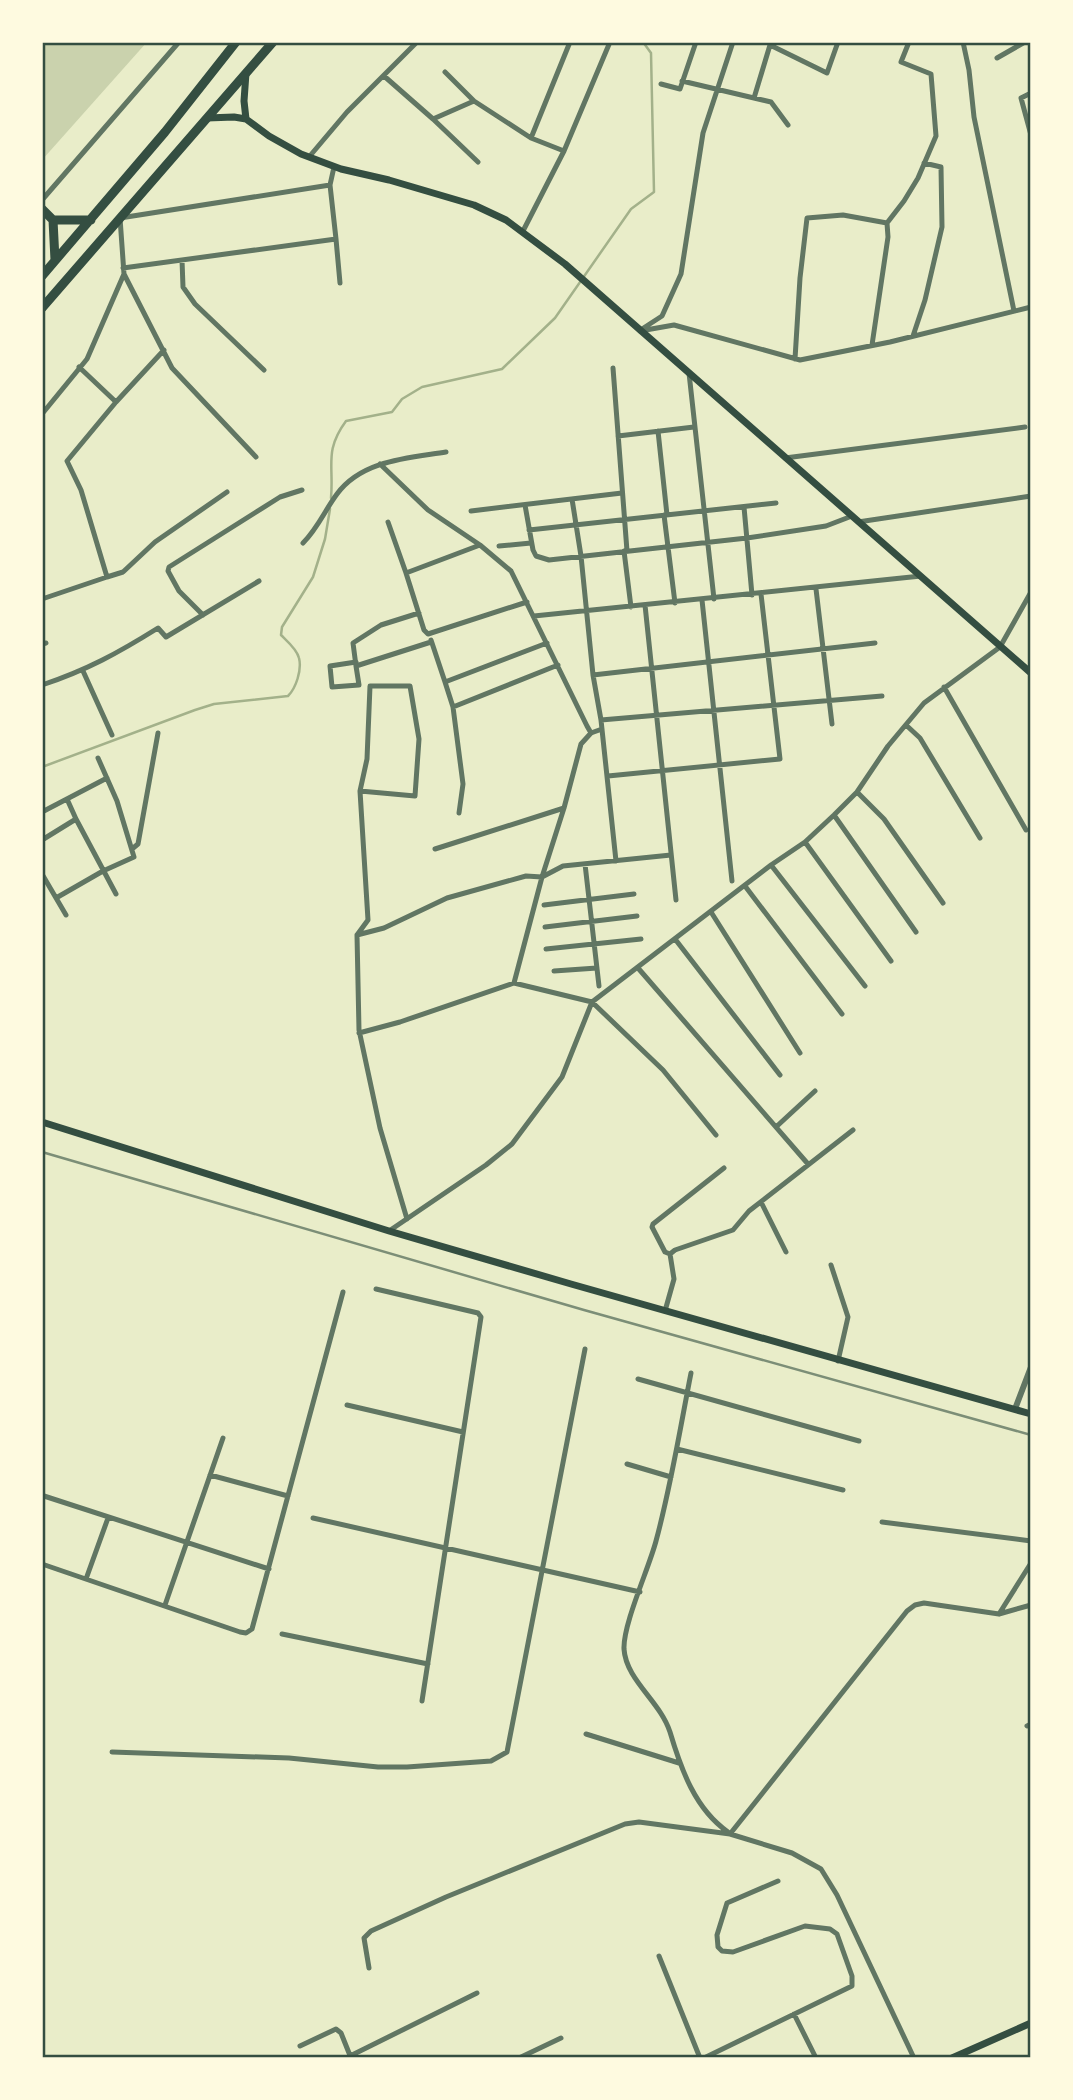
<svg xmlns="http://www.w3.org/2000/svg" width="1073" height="2100" font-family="Cabin,sans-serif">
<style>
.green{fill:#cad2ad}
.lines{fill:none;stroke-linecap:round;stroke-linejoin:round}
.stream{stroke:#a3b18a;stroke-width:2.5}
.minor{stroke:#617663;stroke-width:5}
.tertiary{stroke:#617663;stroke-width:6}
.secondary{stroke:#344e41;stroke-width:7}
.trunk{stroke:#344e41;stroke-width:9}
.rail{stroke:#7c8e77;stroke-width:2.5}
.neatline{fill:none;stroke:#344e41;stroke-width:2.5}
</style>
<rect width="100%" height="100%" fill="#e9edc9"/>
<path class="green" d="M42,42H147L42,160Z"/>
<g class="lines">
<path class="stream" d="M331,498C334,465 324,451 346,421L392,412L402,399L422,387L502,369L555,318L631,209L654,192L651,53L643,42
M42,767L195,710L214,704L288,696C296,688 302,670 299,658C297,649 287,641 281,635L282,627L313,577L325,539L330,509"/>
<path class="minor" d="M771,42L770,45L827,73L838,42
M963,42L969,70L974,117L1014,311
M997,58L1025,42
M445,72L474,101
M384,76L433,119L474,101L531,138L564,151L610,42
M682,81L771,102L788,125
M661,84L680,89L696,42
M1031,93L1021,98L1031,135
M754,98L770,45
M433,119L478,162
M531,138L570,42
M309,157L347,112L417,42
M42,200L179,42
M887,223L904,201L918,178L936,136L931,74L901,62L909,42
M523,231L564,151
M336,239L340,283
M182,260L183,287L195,304L264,370
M123,268L336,239L330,185L334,167
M124,274L172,368L256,457
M642,329L662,316L681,274L703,133L733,42
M640,331L674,325L800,360L890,342L1031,307
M913,336L925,300L942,227L941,167L924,163
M164,350L116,402L67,461L81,490L107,577L123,572L155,542L227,492
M795,359L800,278L807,218L843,215L887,223L888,237L872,345
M79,367L116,402
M613,368L627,551
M689,373L714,599
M42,414L87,359L124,274L120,218L330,185
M658,431L667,515
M618,436L694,427
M785,458L1025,427
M380,464L428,510L480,545L511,571L587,726L591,733L602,729
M572,499L581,556L593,675L601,720L616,861
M525,505L533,550L536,556L549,560L747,538L826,526L852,516
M744,507L752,595
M471,511L622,493
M664,515L675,603
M388,522L406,573L480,545
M858,522L1031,496
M529,530L776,503
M303,543C318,528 325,510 337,494C362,460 409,458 446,452
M499,546L531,543
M624,551L631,607
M406,573L424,630L428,634L527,602
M816,589L832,724
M42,599L107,577
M702,600L732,881
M645,605L676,900
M419,613L381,625L353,643L356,666L431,642
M203,615L179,591L168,571L169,567L280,497L302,490
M534,616L921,576
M431,640L445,682L547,643
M42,644L46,643
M356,662L330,666L332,687L359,685L356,666
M83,671L112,735
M593,675L875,643
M445,682L453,707L558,665
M42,685C87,670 118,653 158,628L166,637L259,581
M944,687L1026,830
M453,707L463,784L459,813
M601,720L882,696
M906,725L920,738L980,838
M608,776L780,759L761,594
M360,791L415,796L419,739L410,686H370L367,759L360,791L368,920L357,935L359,1030L380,1128L407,1219
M857,792L884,819L943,903
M67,799L76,819
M42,812L107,778
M834,815L916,932
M42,840L76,819L116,894
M805,842L891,961
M132,849L138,844L158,733
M435,849L564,808L581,744L591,733
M671,855L563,866L542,877L514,983L592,1002L663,1070L716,1135
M585,864L599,986
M771,865L865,986
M42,874L66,915
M745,886L842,1014
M56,898L103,871L134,857L117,801L98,758
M544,905L634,894
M711,912L800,1053
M545,927L637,916
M357,935L384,928L447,898L526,876L542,877L564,808
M675,939L780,1075
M546,949L641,939
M638,968L808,1164
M554,971L597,968
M359,1033L400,1022L514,983
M776,1127L815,1091
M761,1202L786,1252
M389,1231L486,1165L512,1144L562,1077L592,1002L771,865L805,842L834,815L857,792L888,746L924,703L1000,647L1031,592
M670,1254L675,1250L733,1230L749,1211L853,1130
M831,1265L848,1317L838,1361
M376,1289L478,1313L481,1317L422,1701
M665,1311L674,1279L670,1254L665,1252L652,1227L653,1224L724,1168
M691,1373C680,1429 671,1486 656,1541C649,1568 623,1624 624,1649C626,1680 660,1701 670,1732C681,1769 695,1809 728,1832
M638,1379L859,1441
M347,1405L463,1432
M677,1449L843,1490
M627,1464L671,1477
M210,1475L288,1496
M44,1496L269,1569
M313,1518L640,1592
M882,1522L1031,1541
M42,1564L240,1632L246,1633L252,1629L343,1292
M86,1579L108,1518
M165,1605L223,1438
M999,1614L1031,1563
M282,1634L428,1664
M1027,1726L1031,1724
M586,1734L679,1763
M112,1752L289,1758L378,1767H407L491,1761L507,1752L585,1349
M730,1834L907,1611L915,1605L924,1603L999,1614L1031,1605
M659,1956L700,2058
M369,1968L364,1938L371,1931L446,1897L625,1824L639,1822L730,1834L792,1853L821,1869L837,1895L914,2058
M794,2014L816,2058
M300,2046L336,2029L341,2033L351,2058
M350,2056L477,1993
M519,2058L561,2038
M704,2058L852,1986V1976L837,1934L830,1929L805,1926L733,1952L722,1951L718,1947L717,1935L727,1903L778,1881"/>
<path class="tertiary" d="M1015,1409L1031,1367"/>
<path class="secondary" d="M207,118L234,117L246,119L269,136L301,154L341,169L389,180L474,205L506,220L565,264L1031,673
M246,119L244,101L246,73
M42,1122L389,1231L571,1284L1031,1414
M952,2058L1031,2023"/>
<path class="trunk" d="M42,209L53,220L55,260
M53,220H91
M42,276L165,132L236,42
M42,308L273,42"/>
<path class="rail" d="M42,1152L584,1310L1031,1435"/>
</g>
<rect width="1073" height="2100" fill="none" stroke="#fefae0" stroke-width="88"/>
<rect x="44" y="44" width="985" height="2012" class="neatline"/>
</svg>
